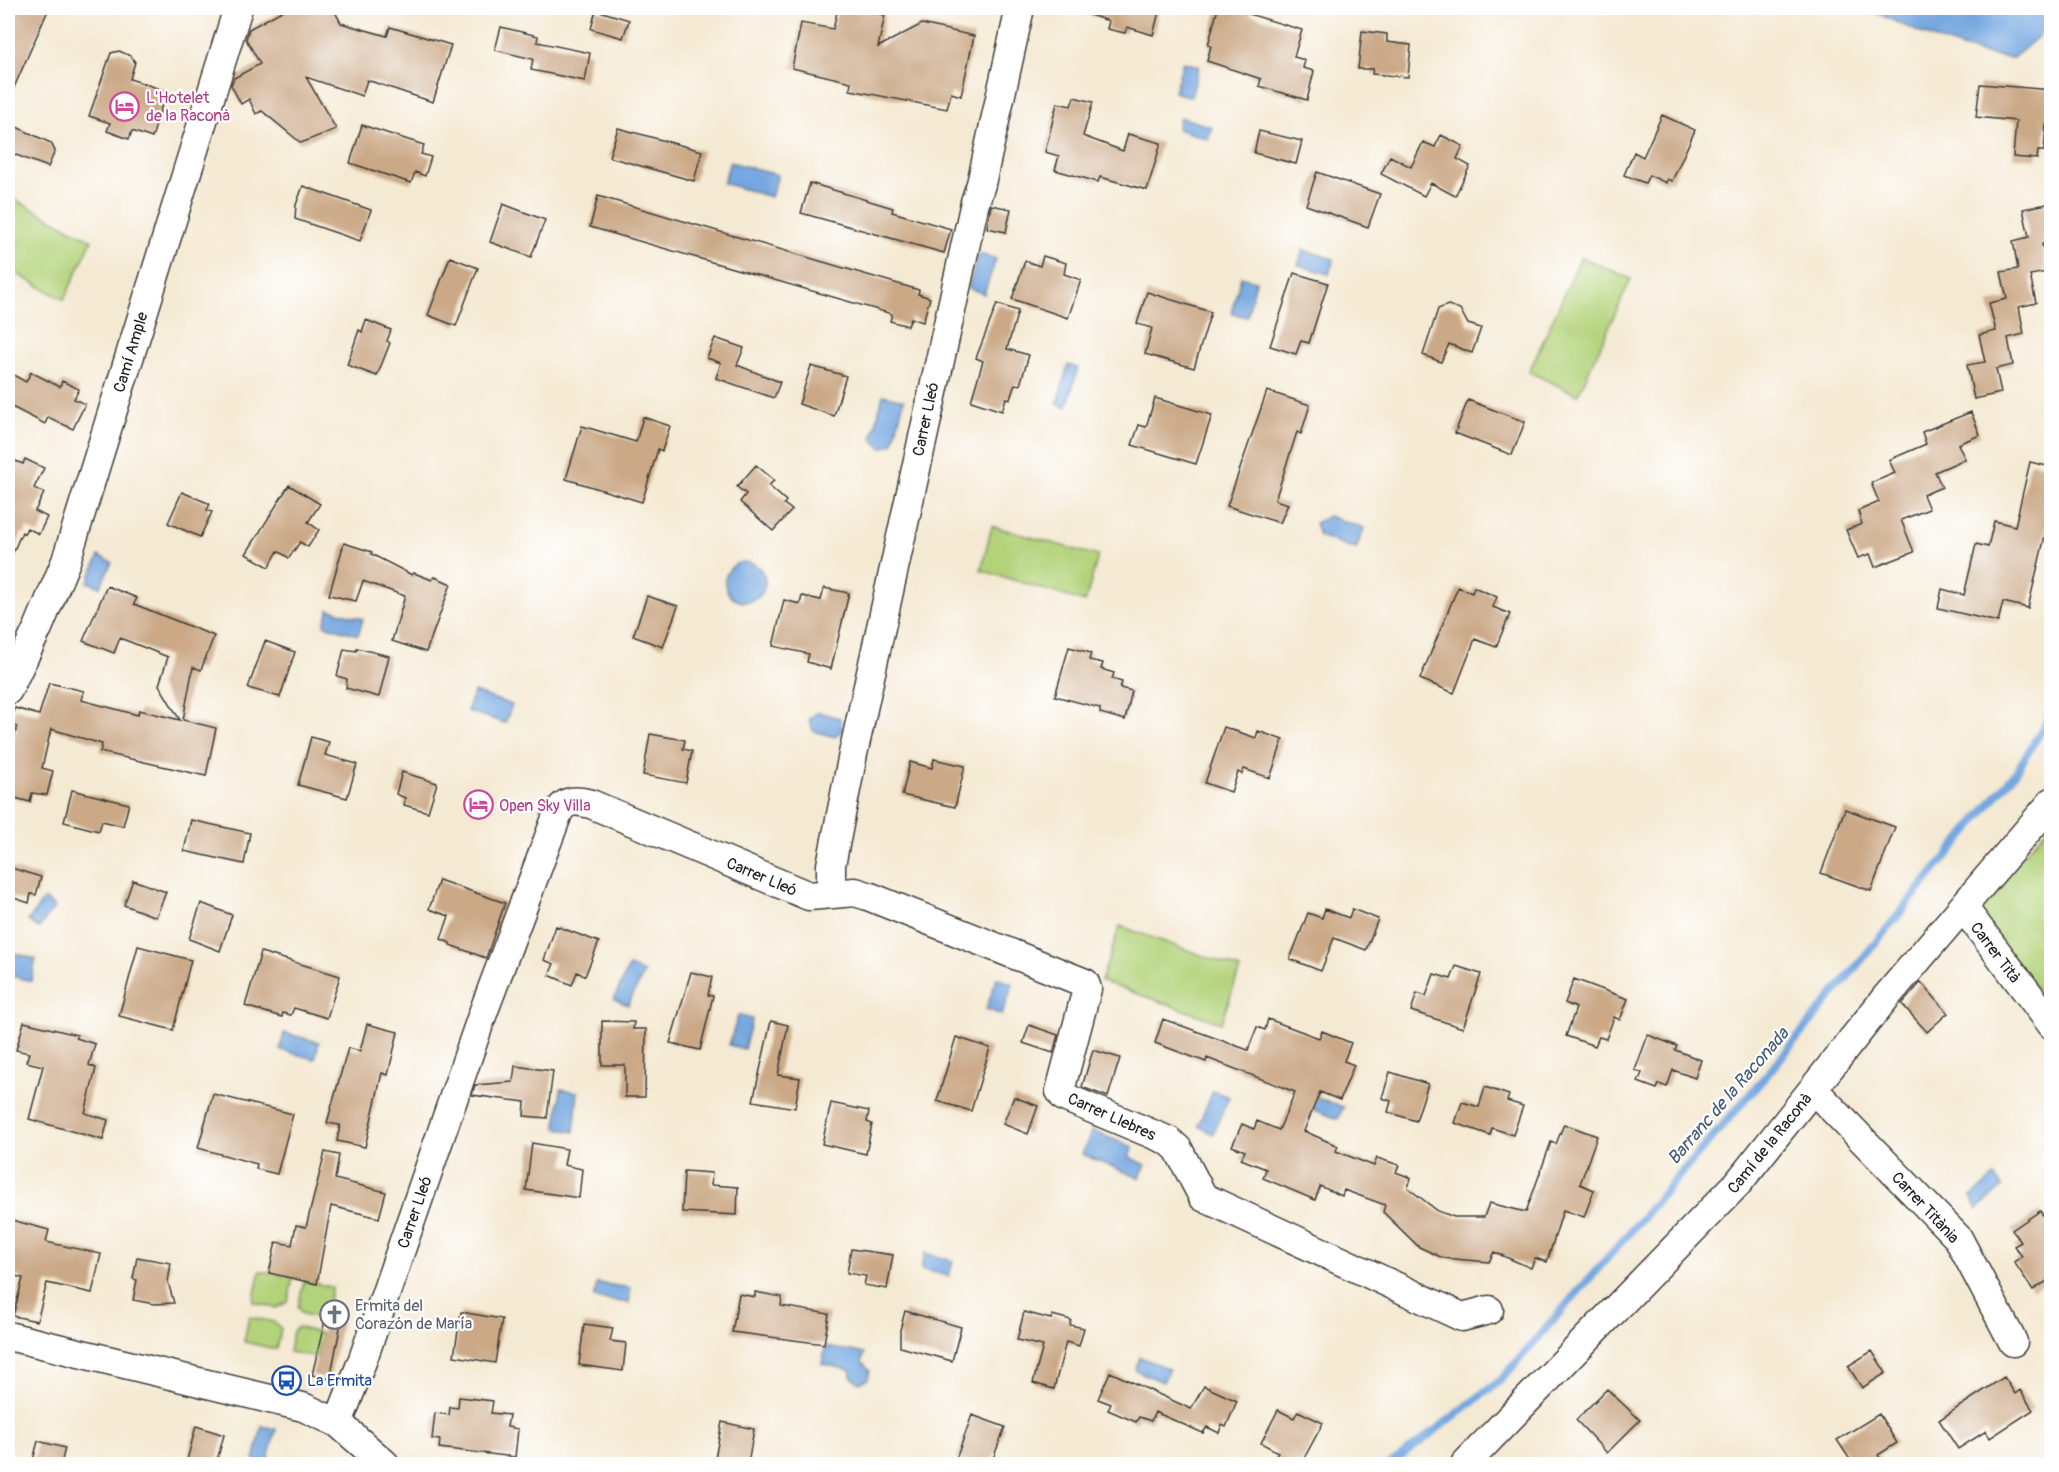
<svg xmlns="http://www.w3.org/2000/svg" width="2059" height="1472" font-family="Pangolin,sans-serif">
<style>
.green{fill:#b3d37a;stroke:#68784b;stroke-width:1.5}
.water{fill:#74a7e0;stroke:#48627e;stroke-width:1.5}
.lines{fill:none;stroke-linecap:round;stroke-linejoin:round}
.stream{stroke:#74a7e0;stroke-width:8}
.building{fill:#cba987}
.minor-casing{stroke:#3c3b37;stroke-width:31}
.minor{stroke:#fff;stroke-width:28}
.labels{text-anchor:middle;stroke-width:4.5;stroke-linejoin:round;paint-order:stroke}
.hotel-label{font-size:16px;fill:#b23c85;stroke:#fff;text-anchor:start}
.street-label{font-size:16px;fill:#1c1c1c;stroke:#fff}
.worship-label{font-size:16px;fill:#5b616d;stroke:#fff;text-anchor:start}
.transit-label{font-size:16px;fill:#164399;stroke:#fff;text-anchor:start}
.water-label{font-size:18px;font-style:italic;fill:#445b74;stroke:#fff}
</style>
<rect width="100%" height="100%" fill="#fff"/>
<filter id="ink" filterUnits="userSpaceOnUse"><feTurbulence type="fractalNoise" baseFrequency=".0167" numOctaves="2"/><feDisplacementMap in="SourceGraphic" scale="12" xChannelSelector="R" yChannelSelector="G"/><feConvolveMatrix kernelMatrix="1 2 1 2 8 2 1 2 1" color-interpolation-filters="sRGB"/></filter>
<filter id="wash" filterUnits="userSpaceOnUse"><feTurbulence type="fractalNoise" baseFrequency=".008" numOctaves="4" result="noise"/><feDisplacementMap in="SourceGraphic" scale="24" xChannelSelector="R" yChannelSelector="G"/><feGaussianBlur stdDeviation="1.35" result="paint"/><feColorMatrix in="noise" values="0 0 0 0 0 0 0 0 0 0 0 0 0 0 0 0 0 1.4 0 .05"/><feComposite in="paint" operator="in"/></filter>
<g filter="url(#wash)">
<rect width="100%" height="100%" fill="#f4e9d2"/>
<path class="green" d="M8,196L92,240L64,300L8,269Z
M1581,257L1631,279L1578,395L1529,372Z
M992,526L1098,556L1085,602L981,570Z
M2051,824V1009L1974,907Z
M1120,926L1240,969L1221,1023L1101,981Z
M260,1271L293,1278L288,1302L276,1308L253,1302Z
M304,1281L332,1287L325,1319L303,1314L298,1307Z
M249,1317L274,1322L281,1329L276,1349L244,1342Z
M298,1327L322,1334L316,1357L289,1352L293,1331Z"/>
<path class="water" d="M934,8H973L970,17Z
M1867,8H2051V26L2013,58C1962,54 1912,30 1867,8Z
M1183,62L1199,66L1191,97L1174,92Z
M1180,117L1212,127L1208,139L1177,129Z
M730,162L778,175L771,197L723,183Z
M1303,250L1334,259L1329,274L1298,265Z
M979,254L996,259L984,294L968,288Z
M1241,277L1256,281L1247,317L1231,313Z
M1068,365L1078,368L1067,407L1057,404Z
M883,395L904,400L893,444L882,448L872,439Z
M1328,516L1364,528L1356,549L1319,536L1315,523Z
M99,556L112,562L100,587L88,582Z
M725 582a20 20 0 1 1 40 0a20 20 0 1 1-40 0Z
M329,609L363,619L358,635L324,625Z
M474,692L512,705L505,723L467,711Z
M818,712L840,718L842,730L835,737L813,731L809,719Z
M44,899L55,907L39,928L28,921Z
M8,951L36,959L31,981L8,975Z
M629,966L644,973L628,1005L614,999Z
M997,978L1013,984L1002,1015L986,1009Z
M738,1015L752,1019L744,1049L729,1045Z
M284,1033L319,1042L315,1059L280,1050Z
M561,1089L578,1092L574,1132L556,1128Z
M1213,1091L1229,1097L1213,1134L1198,1126Z
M1314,1097L1343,1107L1338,1119L1309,1108Z
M1092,1131L1133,1147L1129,1157L1146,1165L1139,1178L1082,1154Z
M1994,1177L2003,1187L1978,1209L1971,1197Z
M925,1253L953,1261L949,1276L921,1269Z
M597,1283L631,1288L629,1303L594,1298Z
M825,1347L864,1353L862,1362L870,1371L868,1379L859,1383L851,1376L850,1370L822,1364Z
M1140,1357L1169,1369L1163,1382L1135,1370Z
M262,1426L276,1429L267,1463L254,1460Z"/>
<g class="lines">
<path class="stream" d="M1391,1464L1501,1380L1771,1070L2016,772L2052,713"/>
</g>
<g id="blocks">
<path class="building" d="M11,8H49L8,101V15Z
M287,8H333L341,23L387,36L390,27L451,45L433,102L367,80L362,96L306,77L336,129L301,143L262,111L256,114L249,99L241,104L231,85L234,78L260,64L246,39L249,29Z
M838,8L885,15L878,47L922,24L974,36L961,96L951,93L947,109L850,90L851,82L792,68L801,23L833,29Z
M1081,8H1160L1153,35L1127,27L1125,33L1107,29L1109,21L1080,12Z
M1218,8H1229L1302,30L1294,57L1305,60L1303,68L1314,71L1307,100L1259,86L1261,79L1207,61L1211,46L1208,45Z
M596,10L629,20L623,38L591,29Z
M501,27L538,36L537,42L590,53L585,81L531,70L533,59L495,50Z
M1362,31L1387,34V42L1411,45L1408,77L1372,74L1373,69H1358Z
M119,51L131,56L135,62L130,79L166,91L152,138L132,131L129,139L107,131L110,123L89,116L111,53Z
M1980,84L2052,90V126L2046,125L2044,151H2038L2037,159L2013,157L2016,121L1976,117Z
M1074,97L1093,102L1083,136L1123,151L1128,134L1161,143L1147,190L1100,177L1098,182L1055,170L1059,156L1045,152L1057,103L1071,106Z
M1662,115L1695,130L1672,181L1667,179L1666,183L1649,175L1645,183L1624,175L1634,152L1643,157Z
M8,123L51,143L55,151L48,167L8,152Z
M362,125L424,145L421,154L431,157L425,176L415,172L411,183L350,163Z
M618,128L702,151L694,181L609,157Z
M1259,131L1302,141L1296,164L1254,153Z
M1441,135L1463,146L1457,159L1470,166L1455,196L1431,183L1424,196L1381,174L1390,156L1411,167L1423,142L1435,147Z
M1317,172L1380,194L1368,227L1306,205Z
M810,183L893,208L892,212L951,229L944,253L801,213Z
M303,186L371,210L360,241L295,219L296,205Z
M598,196L919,290L918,294L930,298L923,322L911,318L908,326L890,321L892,314L590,227Z
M2052,203V242L2042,244L2047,272L2030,275L2036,303L2019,307L2024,334L2008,338L2013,365L1996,369L2001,393L1974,399L1967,365L1985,362L1979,335L1996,331L1989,303L2007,299L2001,272L2018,269L2013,241L2029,237L2023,209Z
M503,204L545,220L531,257L490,242Z
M991,205L1011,209L1006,232L987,228Z
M1043,256L1066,263L1064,274L1081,280L1068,318L1012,299L1025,261L1040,266Z
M450,257L478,268L456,326L428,315Z
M1294,273L1328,283L1309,343L1301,341L1296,354L1270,346Z
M1147,292L1211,312L1194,368L1145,354L1152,328L1137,324Z
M997,304L1018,311L1007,349L1029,355L1020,385L1015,384L1010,399L1006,398L1002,411L971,401L983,361L976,358Z
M1448,305L1460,309L1468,324L1481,328L1472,353L1449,344L1441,362L1423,355L1438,309Z
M366,320L391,330L387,341L390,343L377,376L347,365L359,330L362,332Z
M715,338L744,348L737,365L780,382L774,398L716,378L721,363L707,358Z
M811,366L846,376L834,416L799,404Z
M8,372L26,382L31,372L60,387L62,381L79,389L74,399L85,404L73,429L48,417L45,424L8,405Z
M1267,391L1310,405L1301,434L1297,432L1275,500L1288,504L1280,523L1227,506Z
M1155,398L1212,415L1196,464L1132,445L1139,425L1146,427Z
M1468,400L1525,422L1512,455L1455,433Z
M1971,412L1980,435L1958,444L1965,459L1935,472L1942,487L1923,495L1929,509L1901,520L1914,552L1875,567L1870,554L1858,558L1846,530L1862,524L1858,511L1879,502L1871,483L1895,473L1889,460L1926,444L1922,432Z
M643,417L670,426L662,451L658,449L642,502L566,479L582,426L636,442Z
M25,459L44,468L34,488L44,493L35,511L47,517L39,534L27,528L24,534L22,532L8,564V472L13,460L23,464Z
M2030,462L2052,467V524L2048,523L2028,608L2003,602L1998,622L1938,608L1942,589L1964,595L1976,544L1988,547L1994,521L2015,526Z
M756,465L774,480L769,486L786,501L784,504L792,510L773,531L740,502L746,494L737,487Z
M289,485L320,504L308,522L319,530L308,547L300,542L289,558L278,551L269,567L246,554Z
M182,492L210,504L207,510L212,512L200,537L168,523Z
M344,543L372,552L371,554L412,575L414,573L432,580L435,577L451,584L426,652L392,641L405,596L363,581L356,601L329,595Z
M107,586L137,598L134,604L214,636L201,670L193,667L183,720L216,728L206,776L100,752L102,744L51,729L42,768L53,771L47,795L32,793L30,802L8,796V760L17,727L9,725L15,708L39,715L49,683L84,691L81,700L138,715L139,710L180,720L159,685L168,657L120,638L114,653L83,641Z
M1458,587L1472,593L1474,587L1497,597L1493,607L1510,614L1496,647L1475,639L1454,693L1420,679Z
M824,588L849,593L831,669L807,662L809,654L773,646L784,600L800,604L802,596L821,600Z
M647,596L678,606L663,647L633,636Z
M265,641L295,652L280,697L248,688Z
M1069,647L1091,653L1089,660L1103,663L1101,669L1114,673L1112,679L1122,682L1120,688L1132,691L1125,720L1100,713V708L1055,696Z
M357,648L389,656L379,697L346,688L347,679L337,676L344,649L356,651Z
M1224,727L1256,738L1258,731L1283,740L1270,778L1244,769L1242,774L1238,772L1231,792L1205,783Z
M650,734L685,740L683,749L692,751L686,783L643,775Z
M311,737L329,742L325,755L357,764L347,798L298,785Z
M934,759L965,766L955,807L902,795L910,762L932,768Z
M402,772L437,783L428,812L404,805L405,798L396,794Z
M72,790L129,804L123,826L102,821L99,831L64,822Z
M1845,809L1895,827L1871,891L1821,873Z
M191,820L250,833L244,864L184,851Z
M8,867L41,877L36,895L31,894L29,903L8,896Z
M133,880L166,892L156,917L124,905Z
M439,880L505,903L486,958L450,945V943L441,939L449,916L429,909Z
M201,903L232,915L220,951L189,939Z
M1325,909L1349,918L1352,909L1378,919L1366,950L1334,938L1321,971L1290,959L1308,913L1322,918Z
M556,926L599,942L585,976L577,972L572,985L549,975L554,964L544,960Z
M138,946L191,960L173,1030L119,1016Z
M261,952L340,976L327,1018L294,1008L291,1015L283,1013L282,1017L245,1006Z
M1456,966L1481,974L1463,1028L1411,1011L1417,993L1426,996L1434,974L1451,979Z
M691,972L712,977L708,995L713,996L700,1050L670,1043Z
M1574,979L1628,999L1620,1020L1614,1017L1606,1039L1599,1037L1595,1046L1566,1036L1576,1008L1565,1003Z
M1921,982L1948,1013L1927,1032L1902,1004Z
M1163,1019L1248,1050L1257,1027L1265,1030L1268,1019L1319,1038L1322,1031L1351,1043L1344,1061L1354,1065L1340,1100L1320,1092L1304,1131L1338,1146L1336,1151L1374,1166L1377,1158L1399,1165L1396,1172L1411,1178L1408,1188L1438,1211L1454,1217H1484L1489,1203L1526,1212L1551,1142L1556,1144L1564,1124L1597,1136L1580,1184L1594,1190L1584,1217L1563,1210L1547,1262L1535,1258L1531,1268L1494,1252L1489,1262L1443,1258L1419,1247L1383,1212L1385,1205L1344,1190L1342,1196L1320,1186L1315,1200L1263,1178L1266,1169L1241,1159L1245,1151L1232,1146L1242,1124L1254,1129L1257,1121L1279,1130L1295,1092L1207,1058L1206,1062L1155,1043Z
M602,1021L634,1022L633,1029H646L645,1097H625V1065H602Z
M771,1021L788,1025L778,1075L800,1078L795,1108L753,1101Z
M24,1022L77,1035L76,1038L95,1044L89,1065L96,1068L85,1113L108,1120L103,1140L29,1119L43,1066L26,1062L29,1053L16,1050Z
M367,1024L398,1032L388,1075L382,1073L365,1147L337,1141L340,1125L327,1123L348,1048L360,1051Z
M1029,1025L1058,1035L1053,1053L1023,1043Z
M1648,1035L1677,1046L1675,1050L1701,1060L1695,1078L1673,1070L1667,1087L1659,1084L1657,1089L1638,1082L1642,1073L1635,1070Z
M956,1037L990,1048L971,1111L937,1101Z
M1093,1050L1120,1058L1108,1097L1082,1087Z
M515,1066L553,1071L547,1118L524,1116L525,1102L472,1095L475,1085L513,1082Z
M1390,1072L1428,1084L1416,1121L1388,1112L1391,1101L1382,1098Z
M1485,1087L1509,1095L1507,1101L1523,1106L1513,1135L1492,1128L1490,1135L1455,1123L1462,1102L1479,1107Z
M213,1094L293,1114L277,1174L256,1169L257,1164L198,1148Z
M1014,1097L1038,1106L1028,1134L1003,1124Z
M831,1103L869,1111L867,1122L872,1124L866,1154L822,1144Z
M532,1143L567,1149L564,1165L582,1169L579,1198L526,1190Z
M325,1152L339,1155L335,1179L386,1192L379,1218L331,1206L317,1284L269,1273L276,1242L292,1245L296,1225L306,1227Z
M684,1171L712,1173L711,1185L738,1187L737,1215L682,1212Z
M2040,1211L2052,1228V1278L2033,1290L2014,1262L2022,1256L2014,1246L2021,1242L2012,1230Z
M8,1219L49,1230L46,1242L101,1254L92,1293L47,1283L37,1321L13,1316L23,1278L8,1274Z
M851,1249L893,1255L887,1289L864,1285L866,1276L847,1273Z
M137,1257L171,1263L168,1282L174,1303L154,1304L133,1300L137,1280L133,1279Z
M755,1292L782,1297L781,1306L829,1314L824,1344L732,1332L739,1294L755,1297Z
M905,1311L961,1327L952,1361L900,1347V1330Z
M461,1312L502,1319L495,1363L454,1356Z
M1024,1312L1051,1319L1052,1315L1071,1320L1070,1325L1084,1328L1079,1346L1066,1342L1054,1389L1033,1383L1043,1346L1017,1340Z
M325,1320L341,1323L330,1379L312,1375Z
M584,1324L613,1328L610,1341L626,1343L623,1371L579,1365Z
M1872,1351L1886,1373L1862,1388L1848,1366Z
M1110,1372L1191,1409L1204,1386L1237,1401L1226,1427L1222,1425L1219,1433L1207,1427L1203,1433L1155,1412L1151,1421L1139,1417L1136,1422L1108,1410L1111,1404L1098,1399Z
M2004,1377L2015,1394L2020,1390L2033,1410L1990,1438L1986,1431L1958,1449L1939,1420Z
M1607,1389L1640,1420L1607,1453L1576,1420Z
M459,1397L493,1401L491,1413L509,1415L507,1427L518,1429L515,1457L439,1448L440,1440L432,1439L435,1413L449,1415L450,1407L458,1408Z
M1278,1410L1294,1418L1298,1411L1323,1423L1301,1464H1272L1278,1452L1261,1443Z
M1879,1414L1897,1443L1878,1455L1884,1464H1853L1837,1440Z
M972,1415L1005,1427L991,1464H974L956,1459Z
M722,1422L754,1429L748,1464H714Z
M196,1426L224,1435L216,1464H186Z
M38,1441L65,1448L61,1464H32Z"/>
</g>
</g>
<g filter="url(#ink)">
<use href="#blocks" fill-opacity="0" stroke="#3c3b37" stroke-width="1.5"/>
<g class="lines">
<defs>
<path id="minor" d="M8,690L38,628L66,561L238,8
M831,894V865L853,754L975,202L981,184L1020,8
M1963,907L2052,1025
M1813,1089L1958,1238L2013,1342
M8,1336L303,1407L338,1423L385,1464
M338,1423L363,1359L483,1013L558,813C565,799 577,800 591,804L809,896L855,892L868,896L1085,983L1087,989L1060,1091L1064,1097L1169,1141L1178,1149L1203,1197L1462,1317L1489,1310
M1465,1464L1738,1183L1887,996L2052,802"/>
</defs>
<use href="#minor" class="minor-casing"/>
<use href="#minor" class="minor"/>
</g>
</g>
<defs>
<symbol id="hotel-ring" viewBox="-11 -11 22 22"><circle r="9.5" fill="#fff" stroke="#d1479c" stroke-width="1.5"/><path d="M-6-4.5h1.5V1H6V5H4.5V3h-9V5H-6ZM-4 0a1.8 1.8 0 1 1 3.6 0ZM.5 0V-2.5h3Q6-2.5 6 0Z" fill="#d1479c"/></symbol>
<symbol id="church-ring" viewBox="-11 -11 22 22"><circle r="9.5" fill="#fff" stroke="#6b7280" stroke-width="1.5"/><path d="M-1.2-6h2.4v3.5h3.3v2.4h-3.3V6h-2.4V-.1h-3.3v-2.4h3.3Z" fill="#6b7280"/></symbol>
<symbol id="bus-ring" viewBox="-11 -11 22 22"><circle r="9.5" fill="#fff" stroke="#1a4fb4" stroke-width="1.5"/><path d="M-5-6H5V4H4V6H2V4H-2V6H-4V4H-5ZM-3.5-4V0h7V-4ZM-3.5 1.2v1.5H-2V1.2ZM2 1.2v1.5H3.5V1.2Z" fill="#1a4fb4"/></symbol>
</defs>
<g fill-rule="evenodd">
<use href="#hotel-ring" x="108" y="90" width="33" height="33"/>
<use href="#hotel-ring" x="462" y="788" width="33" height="33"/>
<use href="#church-ring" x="318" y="1298" width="33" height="33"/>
<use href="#bus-ring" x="270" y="1364" width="33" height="33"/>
</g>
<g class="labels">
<g class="hotel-label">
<text x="146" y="103">L'Hotelet<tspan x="146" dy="18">de la Raconà</tspan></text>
<text x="499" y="811">Open Sky Villa</text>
</g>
<g class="street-label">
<text transform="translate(130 352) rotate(-73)" y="6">Camí Ample</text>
<text transform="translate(925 419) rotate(-78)" y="6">Carrer Lleó</text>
<text transform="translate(762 876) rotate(23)" y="6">Carrer Lleó</text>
<text transform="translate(1996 952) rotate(53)" y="6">Carrer Tità</text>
<text transform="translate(1112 1116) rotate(24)" y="6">Carrer Llebres</text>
<text transform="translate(1769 1143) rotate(-51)" y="6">Camí de la Raconà</text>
<text transform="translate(1926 1207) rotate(47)" y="6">Carrer Titània</text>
<text transform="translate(414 1212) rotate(-71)" y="6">Carrer Lleó</text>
</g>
<g class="worship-label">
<text x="355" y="1311">Ermita del<tspan x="355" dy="18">Corazón de María</tspan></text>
</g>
<g class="transit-label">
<text x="307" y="1386">La Ermita</text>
</g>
<g class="water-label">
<text transform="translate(1728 1096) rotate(-49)" y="6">Barranc de la Raconada</text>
</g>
</g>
<rect width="2059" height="1472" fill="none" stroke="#fff" stroke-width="30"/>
</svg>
